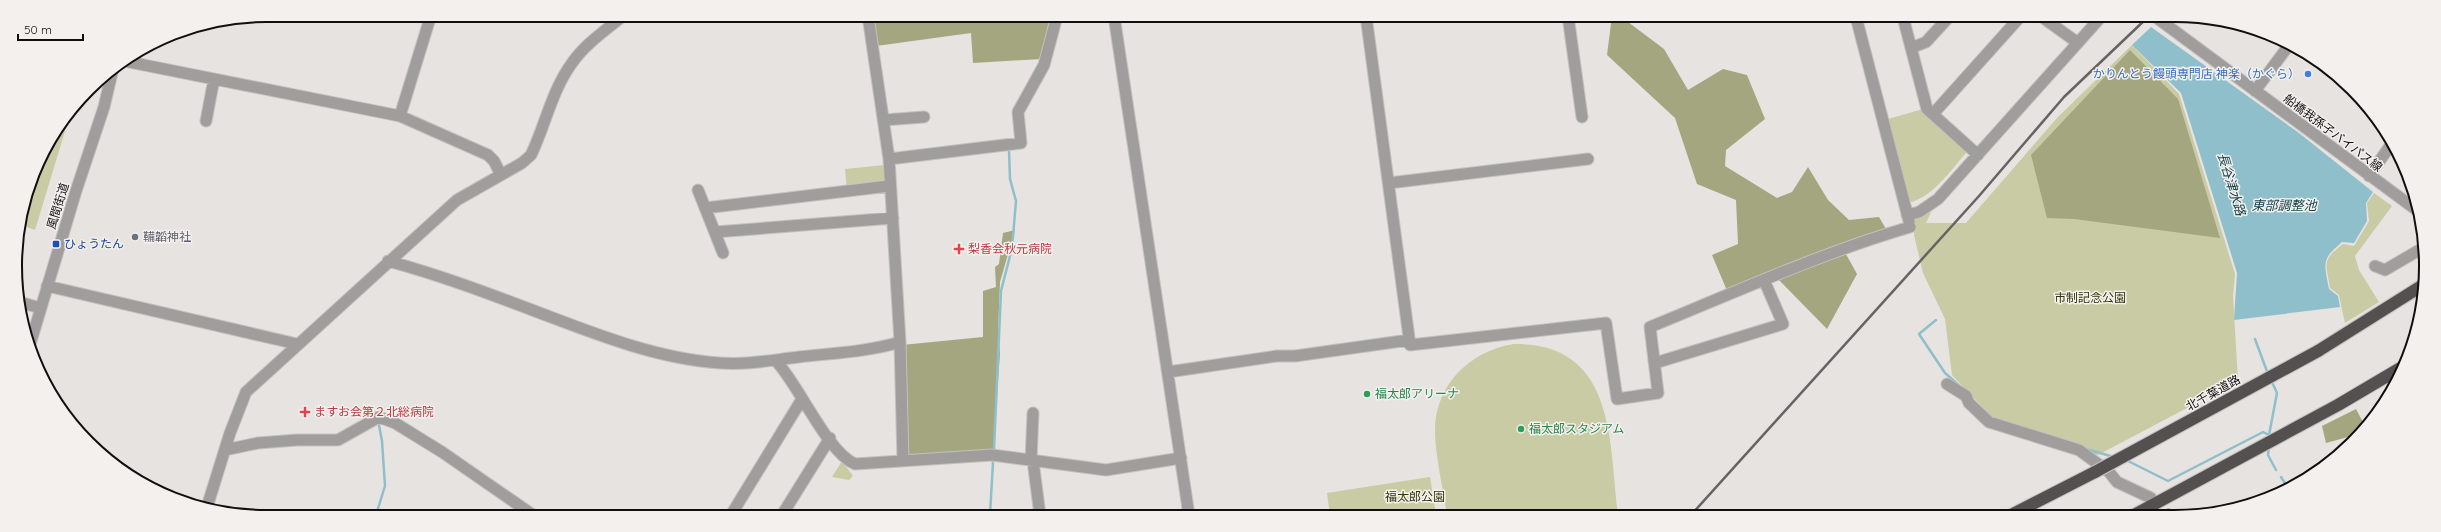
<svg xmlns="http://www.w3.org/2000/svg" width="2441" height="532" font-family="Quicksand,'Noto Sans JP',sans-serif">
<style>
.green{fill:#c8cba3}
.forest{fill:#a4a680}
.water{fill:#8fbfca}
.lines{fill:none;stroke-linecap:round;stroke-linejoin:round}
.stream{stroke:#8fbfca;stroke-width:2.5}
.minor-casing{stroke:#c4c1bf;stroke-width:13}
.highway-casing{stroke:#c4c1bf;stroke-width:14}
.minor{stroke:#9f9e9d;stroke-width:11}
.highway{stroke:#53504f;stroke-width:12}
.rail{stroke:#666463;stroke-width:2.5}
.highway-bridge-casing{stroke:#c4c1bf;stroke-width:14;stroke-linecap:butt}
.highway-bridge{stroke:#53504f;stroke-width:12}
.shop-dot{fill:#3f7fe0;stroke:#f3f0ee;stroke-width:1.5}
.worship-dot{fill:#6b7280;stroke:#f3f0ee;stroke-width:1.5}
.transit-dot{fill:#1a4fb4;stroke:#f3f0ee;stroke-width:1.5}
.health-dot{fill:#e0444e;stroke:#f3f0ee;stroke-width:1.5}
.leisure-dot{fill:#2e9e5b;stroke:#f3f0ee;stroke-width:1.5}
.labels{text-anchor:middle;stroke-width:3;stroke-linejoin:round;paint-order:stroke}
.shop-label{font-size:12px;fill:#366cbe;stroke:#f3f0ee;text-anchor:end}
.street-label{font-size:12px;fill:#100f0e;stroke:#f3f0ee}
.worship-label{font-size:12px;fill:#5b616d;stroke:#f3f0ee;text-anchor:start}
.transit-label{font-size:12px;fill:#164399;stroke:#f3f0ee;text-anchor:start}
.health-label{font-size:12px;fill:#be3a42;stroke:#f3f0ee;text-anchor:start}
.park-label{font-size:12px;fill:#343403;stroke:#f3f0ee}
.leisure-label{font-size:12px;fill:#27864d;stroke:#f3f0ee;text-anchor:start}
.water-label{font-size:13px;font-style:italic;fill:#103d46;stroke:#f3f0ee}
.rim{fill:none;stroke:#100f0e;stroke-width:2}
</style>
<rect width="100%" height="100%" fill="#e6e3e1"/>
<path class="green" d="M2132,45L2179,94L2235,274L2233,296L2238,381L2098,455L1994,419L1952,375L1945,319L1923,273L1914,235L1915,217L1932,210L1926,223H1923H1966L2057,118Z
M1923,109L1966,149V153C1950,171 1935,194 1912,202L1909,200L1888,119Z
M69,118L35,230L21,225L34,170Z
M885,165L887,180L883,185L847,189L845,169Z
M2374,193L2392,206L2355,256L2359,270L2379,302L2345,323L2339,295L2330,288C2326,262 2321,261 2343,244L2354,246L2369,221L2367,203Z
M1514,344C1616,343 1609,441 1618,515H1447C1443,488 1436,460 1435,433C1434,386 1469,351 1514,344Z
M842,461L853,476L849,480L832,477Z
M1430,477L1436,515H1330L1327,493Z"/>
<path class="forest" d="M871,16H1053L1041,59L973,63L971,33L876,46Z
M1612,16H1620L1664,49L1688,90L1723,69L1747,75L1765,119L1726,150L1725,166L1777,198L1792,192L1808,167L1828,200L1849,220L1879,217L1886,229L1842,247L1857,274L1827,329L1778,279L1728,293L1712,255L1738,244L1736,200L1697,184L1675,118L1607,55Z
M2130,50L2178,99L2220,238L2074,219L2047,218L2031,155Z
M1015,230L1000,282L998,332L1000,354L993,451L906,456L902,345L983,337V291L996,287L995,267L999,264L1003,233Z
M2356,409L2365,426L2359,434L2326,443L2322,426Z
M2168,508L2189,515H2155Z"/>
<path class="water" d="M2151,27L2299,133L2373,192L2366,203L2367,221L2354,243L2342,242C2321,260 2324,262 2329,289L2338,296L2340,307L2234,320L2237,273L2181,93L2132,45Z"/>
<g class="lines">
<path class="stream" d="M1936,320L1919,334L1945,373L1961,387
M2255,339L2268,374
M2269,435L2277,393L2271,380
M2269,446L2268,455L2276,470
M994,449L1001,291L1012,248L1016,201L1010,179L1009,150
M2086,449L2114,457
M2126,460L2168,481L2263,432L2269,435
M2281,477L2289,489
M376,515L385,486L382,441L378,420
M990,515L993,462"/>
<defs>
<path id="minor" d="M868,16L889,159L900,342L903,461
M1114,16L1189,515
M1366,16L1410,345L1606,323L1617,399L1658,393L1650,327C1736,292 1821,253 1910,227
M1568,16L1582,117
M1856,17L1909,221
M1903,17L1927,109L1978,155
M2042,17L2078,43
M2157,18L2418,211
M1911,48L1926,42L1949,17
M129,62L400,116L488,155L494,161L501,175
M2255,91L2289,45
M1933,114L2020,17
M400,116L431,15
M884,120L924,117
M206,121L214,79
M889,159L1021,143L1018,112L1044,65L1057,16
M2369,176L2390,146
M1389,183L1588,159
M698,190L723,253
M705,208L889,186
M1907,215L1919,212L1938,199L2101,17
M715,232L893,218
M388,261C440,275 490,294 540,313C598,335 658,359 720,363C747,365 772,360 799,357C833,353 867,352 900,342
M2375,266L2385,270L2421,249
M47,286L297,344
M23,303L40,308
M29,348L76,191L104,107L112,73
M776,361C799,385 827,452 855,464L992,455L1106,470L1181,458
M1655,363L1783,324L1764,280
M1168,372L1277,356H1295L1409,340
M1947,384L1966,396L1969,403L1989,422L2079,450L2109,472L2117,482L2151,498
M225,450L258,443L297,440H338L379,417L395,423L442,452L533,515
M1031,461L1033,413
M1033,461L1040,515
M207,507L230,433L246,392L457,200L522,163L531,155C545,126 552,90 572,63C585,44 606,30 624,15
M731,515L802,399
M782,515L830,438"/>
<path id="highway" d="M2318,351L2423,285
M2011,515L2095,472
M2134,515L2338,405L2404,366"/>
</defs>
<use href="#minor" class="minor-casing"/>
<use href="#highway" class="highway-casing"/>
<use href="#minor" class="minor"/>
<use href="#highway" class="highway"/>
<path class="rail" d="M1691,515L1979,196L2064,97L2148,17"/>
<defs>
<path id="highway-bridge" d="M2095,472L2318,351"/>
</defs>
<use href="#highway-bridge" class="highway-bridge-casing"/>
<use href="#highway-bridge" class="highway-bridge"/>
</g>
<circle class="shop-dot" cx="2308" cy="74" r="4"/>
<circle class="worship-dot" cx="135" cy="237" r="4"/>
<rect class="transit-dot" x="52" y="240" width="8" height="8" rx="2"/>
<g class="health-dot">
<path d="M957 243h4v4h4v4h-4v4h-4v-4h-4v-4h4z"/>
<path d="M303 406h4v4h4v4h-4v4h-4v-4h-4v-4h4z"/>
</g>
<g class="leisure-dot">
<circle cx="1367" cy="394" r="4"/>
<circle cx="1521" cy="429" r="4"/>
</g>
<g class="labels">
<g class="shop-label">
<text x="2300" y="78">かりんとう饅頭専門店 神楽（かぐら）</text>
</g>
<g class="street-label">
<text transform="translate(2333 133) rotate(37)" y="4">船橋我孫子バイパス線</text>
<text transform="translate(58 206) rotate(-73)" y="4">風間街道</text>
<text transform="translate(2213 393) rotate(-29)" y="4">北千葉道路</text>
</g>
<g class="worship-label">
<text x="143" y="241">鞴韜神社</text>
</g>
<g class="transit-label">
<text x="64" y="248">ひょうたん</text>
</g>
<g class="health-label">
<text x="968" y="253">梨香会秋元病院</text>
<text x="314" y="416">ますお会第２北総病院</text>
</g>
<g class="park-label">
<text x="2090" y="302">市制記念公園</text>
<text x="1415" y="501">福太郎公園</text>
</g>
<g class="leisure-label">
<text x="1375" y="398">福太郎アリーナ</text>
<text x="1529" y="433">福太郎スタジアム</text>
</g>
<g class="water-label">
<text transform="translate(2232 184) rotate(73)" y="5">長谷津水路</text>
<text x="2284" y="210">東部調整池</text>
</g>
</g>
<path d="M0 0H2441V532H0ZM266 22H2175A244 244 0 0 1 2419 266V266A244 244 0 0 1 2175 510H266A244 244 0 0 1 22 266V266A244 244 0 0 1 266 22Z" fill="#f3f0ee" fill-rule="evenodd"/>
<path class="rim" d="M266 22H2175A244 244 0 0 1 2419 266V266A244 244 0 0 1 2175 510H266A244 244 0 0 1 22 266V266A244 244 0 0 1 266 22Z"/>
<path d="M18 34v6h65v-6" fill="none" stroke="#100f0e" stroke-width="2"/>
<text x="24" y="34" font-size="12" fill="#100f0e" stroke="#f3f0ee" stroke-width="3" paint-order="stroke">50 m</text>
</svg>
